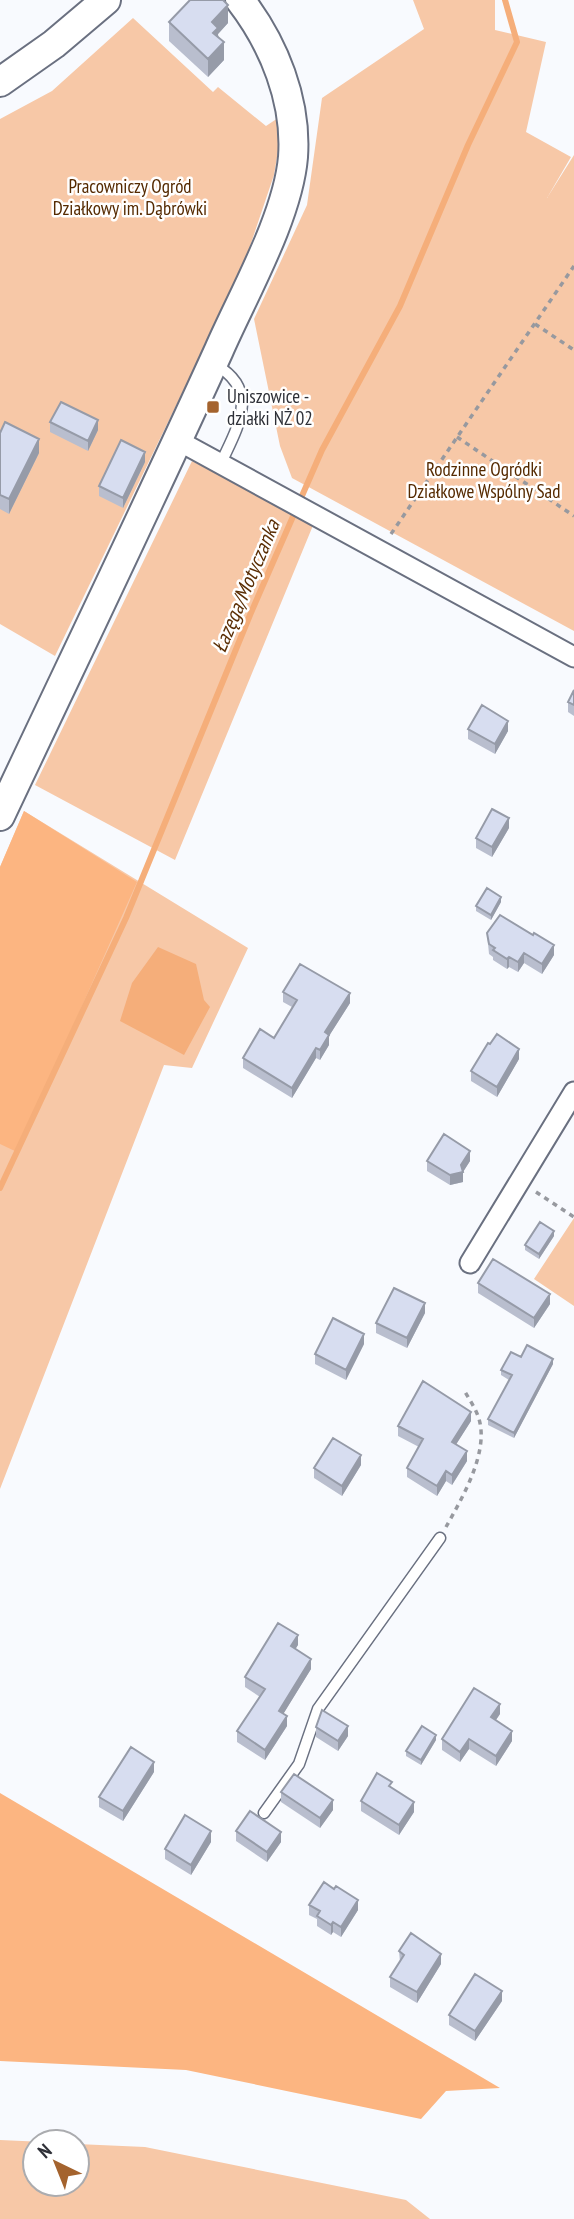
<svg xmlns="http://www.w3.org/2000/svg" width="574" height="2219" font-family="'PT Sans Narrow',sans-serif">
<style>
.green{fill:#f7c8a7}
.forest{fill:#fcb581}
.water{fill:#f5ae7a}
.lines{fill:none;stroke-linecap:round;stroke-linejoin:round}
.stream{stroke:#f5ae7a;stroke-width:6}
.lane-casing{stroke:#6a7080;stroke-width:13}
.street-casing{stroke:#6a7080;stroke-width:23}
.secondary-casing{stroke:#6a7080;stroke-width:32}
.path{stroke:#97999f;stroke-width:3.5;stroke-dasharray:5 5;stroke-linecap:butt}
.lane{stroke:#fff;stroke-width:10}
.street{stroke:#fff;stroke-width:19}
.secondary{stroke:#fff;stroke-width:28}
.wall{fill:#b9bece}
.shaded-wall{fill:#969ba8}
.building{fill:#d7ddf0;stroke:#969ba8;stroke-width:2}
.poi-dot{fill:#a4632e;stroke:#fff;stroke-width:2.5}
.labels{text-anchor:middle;stroke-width:5;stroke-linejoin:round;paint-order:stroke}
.park-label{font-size:19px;fill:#552a00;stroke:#fff}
.poi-label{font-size:19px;fill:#2e3037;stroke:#fff;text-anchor:start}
.water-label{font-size:21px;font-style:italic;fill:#5b2e04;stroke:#fff}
</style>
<rect width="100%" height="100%" fill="#f8fafe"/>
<path class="green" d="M413,0H495V30L546,42L526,132L571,157L547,198L574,155V631L292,478L280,446L254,319L307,205L322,98L424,29Z
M133,18L213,92L218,87L266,126L278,118L280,139L274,175L243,267L55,656L0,624V119L52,91Z
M192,461L314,523L175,860L35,785Z
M24,811L248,948L192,1068L164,1065L0,1489V867Z
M574,1218V1306L534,1279Z
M0,2140L45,2142H35V2184H77V2144L145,2147L406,2200L430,2219H0Z"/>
<path class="forest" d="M24,811L137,882L17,1152L0,1144V867Z
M0,1793L500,2088L446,2091L421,2119L186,2070L0,2061Z"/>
<path class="water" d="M158,947L196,964L204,1000L210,1007L184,1055L120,1021L132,983Z"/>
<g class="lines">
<path class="stream" d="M0,1188L126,918L250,615L322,450L400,306L468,145L517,42L505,0"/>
<defs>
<path id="lane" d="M216,365C261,391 237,428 221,463
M264,1813L299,1764L318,1709L440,1538"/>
<path id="street" d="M177,440L574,657
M470,1263L574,1092"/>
<path id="secondary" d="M0,82L54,44L106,0
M0,816C73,661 148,506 219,350C243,295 288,217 293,157C297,101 274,44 240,0"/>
</defs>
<use href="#lane" class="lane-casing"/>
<use href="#street" class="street-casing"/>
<use href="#secondary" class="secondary-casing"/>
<path class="path" d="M535,324L574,350
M457,437L574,516
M391,534L574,266
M536,1192L574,1217
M446,1527C462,1498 489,1453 479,1419C476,1409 469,1399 464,1390"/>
<use href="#lane" class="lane"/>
<use href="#street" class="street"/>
<use href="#secondary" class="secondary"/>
</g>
<path class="wall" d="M169,22L228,23L218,34L224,60L208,77L169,41Z
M50,422L98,430L88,451L50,432Z
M0,433L39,453L9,514L0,509Z
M145,462L123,508L99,496V486Z
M574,690V716L568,712V702Z
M468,729L508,731L495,754L468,739Z
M509,828L492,857L476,848V838Z
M501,902L491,920L476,911V906Z
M487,933L554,955L542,974L524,963L518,972L509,967L507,969L493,960V957L489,954Z
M283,992L350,1003L329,1036V1045L320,1060L316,1058L292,1098L243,1068V1058L274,1038L292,1007L283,1002Z
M519,1059L497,1097L471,1081V1071Z
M427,1161H470L463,1172V1182L450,1185L427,1171Z
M554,1236L539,1259L525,1250V1245Z
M478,1283L550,1304L534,1328L478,1293Z
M425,1313L407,1348L376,1333V1323Z
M364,1344L346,1380L315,1364V1354Z
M521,1357L553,1364L514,1438L488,1425V1419L509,1380L501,1375V1370Z
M471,1421L456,1444L467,1461L452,1485L446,1481L437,1496L407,1477V1468L419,1447L398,1436V1426Z
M361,1465L342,1496L314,1478V1468Z
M298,1645L295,1649L311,1669L283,1714L287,1726L265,1760L237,1742V1731L260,1697L245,1687V1677Z
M500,1714L496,1720L512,1741L496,1766L469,1749L460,1762L442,1750V1739Z
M316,1727L348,1736L338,1751L316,1737Z
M436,1740L421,1765L406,1756V1751Z
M154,1772L123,1821L99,1807V1797Z
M392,1788L414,1812L399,1835L361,1811V1801Z
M281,1792L333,1810L320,1828L281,1802Z
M236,1831L281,1842L267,1862L236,1841Z
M211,1842L191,1875L165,1859V1849Z
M309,1905L358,1910L341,1937L333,1932L331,1935L317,1926V1919L309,1915Z
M399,1951L441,1964L417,2003L390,1987V1977L400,1962Z
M502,2001L475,2041L449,2025V2015Z"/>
<path class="shaded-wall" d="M228,5V23L218,34V46L213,51L212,22Z
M224,42V60L208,77V59Z
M98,420V430L88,451V441Z
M39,439V453L9,514V499Z
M145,452V462L123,508V498Z
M508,721V731L495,754V744Z
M509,818V828L492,857V847Z
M501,897V902L491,920V915Z
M554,945V955L542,974V964Z
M524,953V963L518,972V962Z
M509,957V967L507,969V959Z
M350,993V1003L329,1036V1045L320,1060V1050L325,1032Z
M316,1048V1058L292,1098V1088Z
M519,1049V1059L497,1097V1087Z
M470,1151V1161L463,1172V1182L450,1185V1175L461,1165Z
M554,1231V1236L539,1259V1254Z
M550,1294V1304L534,1328V1318Z
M425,1303V1313L407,1348V1338Z
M364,1334V1344L346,1380V1370Z
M553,1359V1364L514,1438V1433Z
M471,1412V1421L452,1451V1442Z
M467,1451V1461L452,1485V1475Z
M361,1455V1465L342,1496V1486Z
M446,1471V1481L437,1496V1486Z
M298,1635V1645L291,1656V1646Z
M311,1659V1669L279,1721V1711Z
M500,1704V1714L491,1727V1717Z
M287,1716V1726L265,1760V1750Z
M348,1726V1736L338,1751V1741Z
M512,1731V1741L496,1766V1756Z
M436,1735V1740L421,1765V1760Z
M469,1739V1749L460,1762V1752Z
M154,1762V1772L123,1821V1811Z
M333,1800V1810L320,1828V1818Z
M414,1802V1812L399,1835V1825Z
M211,1831V1842L191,1875V1865Z
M281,1832V1842L267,1862V1852Z
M358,1900V1910L341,1937V1927Z
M333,1922V1932L331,1935V1925Z
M441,1954V1964L417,2003V1992Z
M502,1991V2001L475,2041V2031Z"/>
<path class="building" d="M190,0H223L228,5L212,22L218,28L213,33L224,42L208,59L169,22Z
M61,402L98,420L88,441L50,422Z
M5,422L39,439L9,499L0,495V433Z
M121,440L145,452L123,498L99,486Z
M574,690V705L568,702Z
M482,705L508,721L495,744L468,729Z
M492,809L509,818L492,847L476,838Z
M487,888L501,897L491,915L476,906Z
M500,915L533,935L534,933L554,945L542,964L524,953L518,962L509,957L507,959L493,950L495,948L489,944L487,933Z
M300,964L350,993L325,1032L329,1035L320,1050L316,1048L292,1088L243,1058L260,1029L274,1038L297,1000L283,992Z
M497,1034L519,1049L497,1087L471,1071L488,1043L490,1044Z
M444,1134L470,1151L461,1165L463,1172L450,1175L427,1161Z
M540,1222L554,1231L539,1254L525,1245Z
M493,1259L550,1294L534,1318L478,1283Z
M394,1288L425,1303L407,1338L376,1323Z
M333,1318L364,1334L346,1370L315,1354Z
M527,1345L553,1359L514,1433L488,1419L512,1375L501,1370L511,1352L521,1357Z
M423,1381L471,1412L452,1442L467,1451L452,1475L446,1471L437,1486L407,1468L423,1439L398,1426Z
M333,1438L361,1455L342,1486L314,1468Z
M278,1623L298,1635L291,1646L311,1659L279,1711L287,1716L265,1750L237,1731L265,1689L245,1677Z
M474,1688L500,1704L491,1717L512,1731L496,1756L469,1739L460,1752L442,1739Z
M322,1710L348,1726L338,1741L316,1727Z
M422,1726L436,1735L421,1760L406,1751Z
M131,1747L154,1762L123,1811L99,1797Z
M377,1773L392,1782L389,1786L414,1802L399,1825L361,1801Z
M294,1774L333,1800L320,1818L281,1792Z
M250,1811L281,1832L267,1852L236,1831Z
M185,1815L211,1831L191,1865L165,1849Z
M324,1882L334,1889L336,1886L358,1900L341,1927L333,1922L331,1925L317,1916L320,1911L309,1905Z
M411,1933L441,1954L417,1992L390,1977L404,1955L399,1951Z
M475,1974L502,1991L475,2031L449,2015Z"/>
<rect class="poi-dot" x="206" y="400" width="14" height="14" rx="3.5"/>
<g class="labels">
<g class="park-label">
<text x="130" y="193">Pracowniczy Ogród<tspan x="130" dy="22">Działkowy im. Dąbrówki</tspan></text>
<text x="484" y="476">Rodzinne Ogródki<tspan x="484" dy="22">Działkowe Wspólny Sad</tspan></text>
</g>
<g class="poi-label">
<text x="227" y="403">Uniszowice -<tspan x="227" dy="22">działki NŻ 02</tspan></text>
</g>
<g class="water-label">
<text transform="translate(246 586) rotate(-67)" y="7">Łazęga/Motyczanka</text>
</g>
</g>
<g transform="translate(56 2163) rotate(317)"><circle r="33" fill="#ffffff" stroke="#abacaf" stroke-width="2"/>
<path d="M0-5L12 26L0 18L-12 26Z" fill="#a4632e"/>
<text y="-10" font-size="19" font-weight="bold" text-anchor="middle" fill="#2e3037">N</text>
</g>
</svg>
